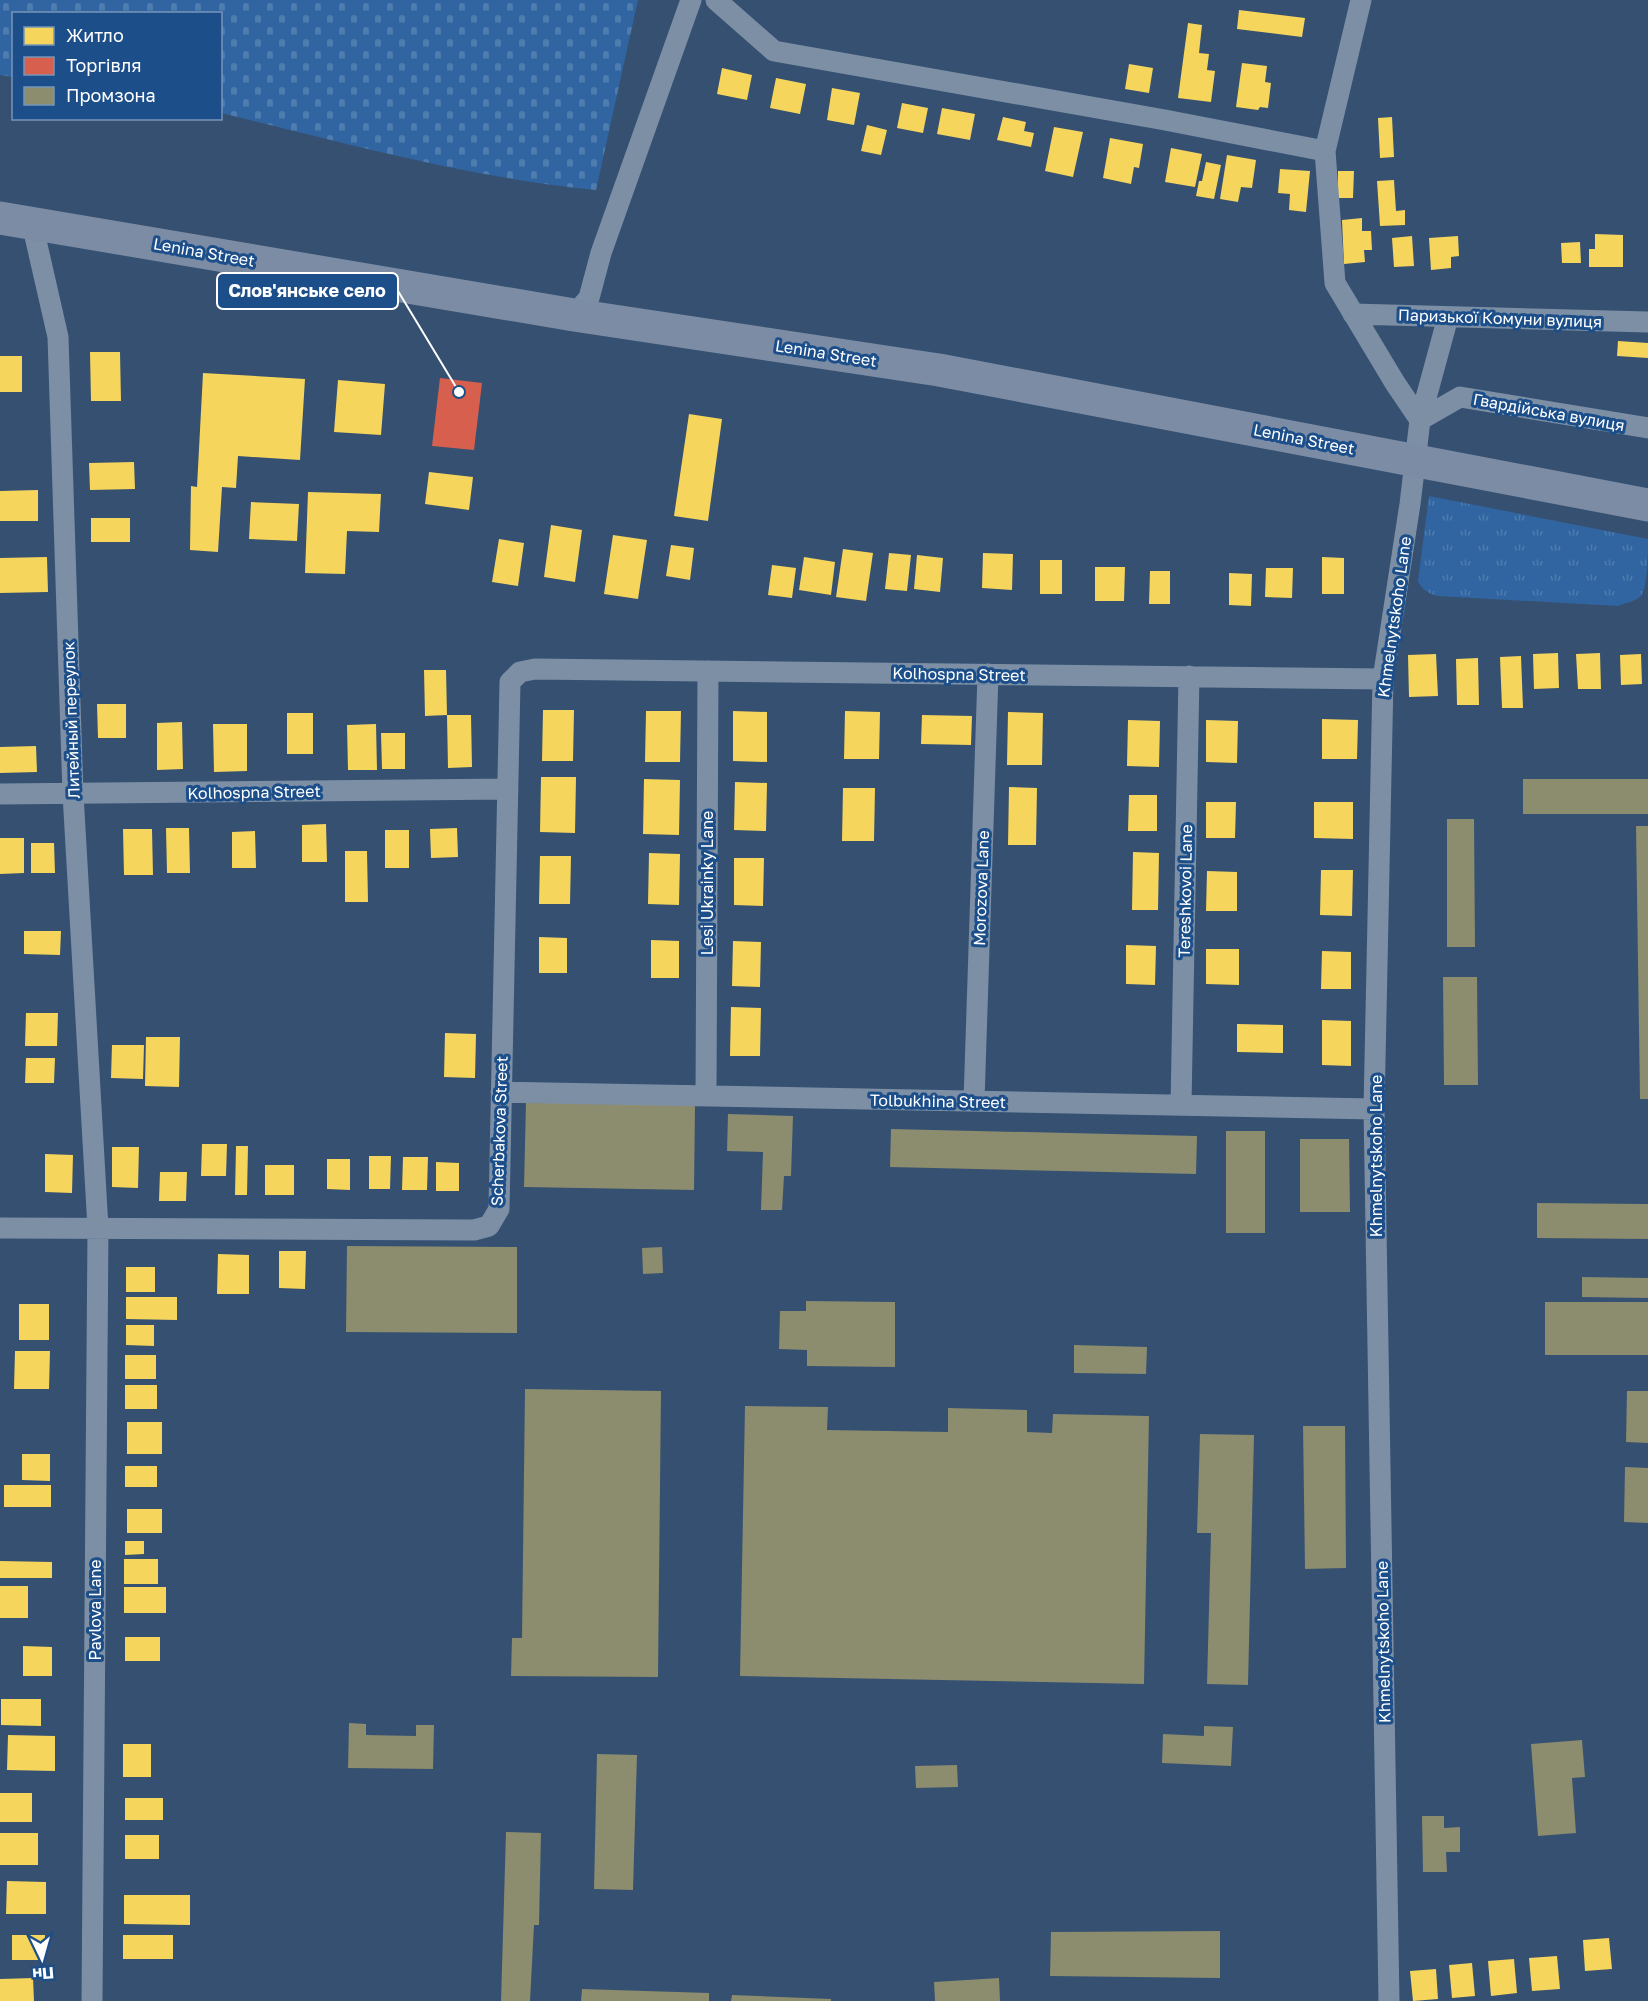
<svg xmlns="http://www.w3.org/2000/svg" width="1648" height="2001" font-family="'Golos Text',sans-serif">
<style>
.grass{fill:url(#grass-tufts)}
.cemetery{fill:url(#cemetery-stones)}
.homes{fill:#f6d55c}
.shops{fill:#d6604d}
.industry{fill:#8c8c6e}
.lines{fill:none;stroke-linecap:round;stroke-linejoin:round}
.street{stroke:#7c8fa5;stroke-width:21}
.primary{stroke:#7b8ca4;stroke-width:33}
.labels{text-anchor:middle;stroke-width:6;stroke-linejoin:round;paint-order:stroke}
.street-label{font-size:16px;fill:#fff;stroke:#1c4e8a}
.leader{fill:none;stroke:#fff;stroke-width:2}
.callout-dot{fill:#fff;stroke:#1c4e8a;stroke-width:2}
.callout{fill:#1c4e8a;stroke:#fff;stroke-width:2}
.callout-label{font-size:18px;text-anchor:middle;font-weight:bold;fill:#fff}
</style>
<defs>
<pattern id="grass-tufts" width="24" height="20" patternUnits="userSpaceOnUse" patternTransform="scale(1.5)"><rect width="24" height="20" fill="#3065a1"/><path d="M3 7l-1-3M5 7V3M7 7l1-3M15 17l-1-3M17 17v-4M19 17l1-3" fill="none" stroke="#4f7caf"/></pattern>
<pattern id="cemetery-stones" width="16" height="16" patternUnits="userSpaceOnUse" patternTransform="scale(1.5)"><rect width="16" height="16" fill="#3065a1"/><path d="M2 7V4a2 2 0 0 1 4 0v3zM10 15v-3a2 2 0 0 1 4 0v3z" fill="#4f7caf"/></pattern>
</defs>
<rect width="100%" height="100%" fill="#355071"/>
<path class="grass" d="M1429,496L1648,539C1648,553 1648,586 1641,596C1634,602 1625,603 1618,606L1437,596C1428,593 1422,590 1418,581Z"/>
<path class="cemetery" d="M0,0H638L596,190C469,178 345,143 221,113L220,14H14L13,77L0,75Z"/>
<path class="homes" d="M1239,10L1305,18L1302,37L1237,29Z
M1188,23L1202,25L1199,53L1209,54L1207,70L1215,71L1211,102L1178,98Z
M1242,63L1267,66L1265,82L1271,83L1268,108L1260,107L1258,110L1236,107Z
M1129,64L1153,68L1149,93L1125,89Z
M722,68L752,75L747,100L717,94Z
M776,78L806,84L800,114L770,108Z
M832,88L860,93L854,125L827,120Z
M902,103L928,108L923,133L897,128Z
M942,108L975,114L970,140L937,134Z
M1003,117L1026,122L1024,131L1034,133L1031,147L997,140Z
M1392,117L1394,157L1380,158L1378,118Z
M867,125L887,130L881,155L861,151Z
M1054,127L1083,132L1073,177L1045,171Z
M1110,138L1143,144L1139,168L1134,167L1131,184L1103,178Z
M1171,148L1202,154L1195,187L1165,182Z
M1227,155L1256,160L1252,188L1241,187L1238,202L1220,199Z
M1206,162L1221,165L1214,199L1196,196L1199,181H1202Z
M1280,169L1310,171L1306,212L1289,210L1290,194L1278,193Z
M1338,171H1354L1353,198H1338Z
M1394,180L1396,211L1405,210V225L1380,226L1377,181Z
M1362,218V231H1371L1372,250H1364L1365,262L1344,264L1342,220Z
M1595,234L1623,235V267H1589V249H1595Z
M1412,236L1414,266L1394,267L1392,238Z
M1458,236L1459,256L1451,257V268L1431,270L1429,238Z
M1580,242L1581,263H1562L1561,243Z
M1618,341L1648,343V358L1617,356Z
M90,352H120L121,401H91Z
M0,356H22V392H0Z
M203,373L305,379L300,460L238,456L236,488L222,487L218,552L190,550L191,486L197,487Z
M338,380L385,384L381,435L334,432Z
M689,414L722,419L708,521L674,516Z
M134,462L135,489L90,490L89,463Z
M429,472L473,477L469,510L425,504Z
M38,490V521H0V491Z
M308,492L381,494L379,532L347,531L345,574L305,573Z
M251,502L299,504L297,541L249,539Z
M91,518H130V542H91Z
M551,525L582,530L575,582L544,577Z
M613,535L647,540L638,599L604,594Z
M499,539L524,543L518,586L492,582Z
M671,545L694,548L690,580L666,576Z
M843,549L873,553L866,601L836,597Z
M889,553L911,555L907,591L885,589Z
M983,553L1013,554L1012,590L982,588Z
M917,555L943,558L940,592L914,589Z
M47,557L48,592L0,593V558Z
M804,557L835,562L831,595L799,590Z
M1322,557L1344,558V594H1322Z
M1040,560H1062V594H1040Z
M772,565L796,568L792,598L768,595Z
M1095,567H1125L1124,601H1095Z
M1266,568H1293L1292,598L1265,597Z
M1150,571H1170V604H1149Z
M1229,573L1252,574L1251,606L1229,605Z
M1558,653L1559,688L1534,689L1533,654Z
M1600,653L1601,689H1578L1576,654Z
M1436,654L1438,696L1409,697L1408,655Z
M1641,654L1642,684L1621,685L1620,655Z
M1521,656L1523,708H1502L1500,657Z
M1478,658L1479,705H1457L1456,659Z
M424,670H446L447,715H471L472,767L448,768L447,715L425,716Z
M97,704H126V738H98Z
M543,710H574L573,761H542Z
M646,711H681L680,762H645Z
M733,711L767,712V762L733,761Z
M845,711L880,712L879,759H844Z
M1008,712L1043,713L1042,765H1007Z
M287,713H313V754H287Z
M922,715L972,716L971,745L921,744Z
M1322,719L1358,720L1357,759H1322Z
M1128,720L1160,721L1159,767L1127,766Z
M1206,720L1238,721L1237,763L1206,762Z
M182,722L183,769L157,770V723Z
M213,724H247V771L214,772Z
M376,724L377,770H348L347,725Z
M381,733H405V769H382Z
M36,746L37,772L0,773V747Z
M541,777H576L575,833L540,832Z
M644,779L680,780L679,835L643,834Z
M735,782L767,783L766,831L734,830Z
M1009,787L1037,788L1036,845H1008Z
M843,788H875L874,841H842Z
M1129,795H1157V831H1128Z
M1206,802H1236L1235,838H1206Z
M1314,802H1353V839L1314,838Z
M326,824L327,862H302V825Z
M166,828H189L190,873H167Z
M457,828L458,857L431,858L430,829Z
M123,829H152L153,875H124Z
M385,830H409V868H385Z
M255,831L256,868H232V832Z
M0,838H24V873L0,874Z
M31,843H54L55,873H31Z
M345,851H367L368,902H345Z
M1133,852L1159,853L1158,910H1132Z
M649,853L680,854L679,905L648,904Z
M540,856H571L570,904H539Z
M734,858H764L763,906L734,905Z
M1321,870H1353L1352,916L1320,915Z
M1207,871L1237,872V911H1206Z
M24,931H61L60,955L24,954Z
M539,937L567,938V973H539Z
M651,940L679,941V978H651Z
M733,941L761,942L760,987L732,986Z
M1126,945L1156,946L1155,985L1126,984Z
M1206,949H1239V985L1206,984Z
M1322,951L1351,952V989H1321Z
M731,1007L761,1008L760,1056H730Z
M26,1013H58L57,1046H25Z
M1322,1020L1351,1021V1066L1322,1065Z
M1237,1024L1283,1025V1053L1237,1052Z
M445,1033L476,1034L475,1078L444,1077Z
M146,1037H180L179,1087L145,1086Z
M112,1045H144L143,1079L111,1078Z
M26,1058H55L54,1083H25Z
M202,1144H227L226,1176H201Z
M236,1146H248L247,1195H235Z
M112,1147H139L138,1188L112,1187Z
M45,1154L73,1155L72,1193L45,1192Z
M369,1156H391L390,1189H369Z
M403,1157H428L427,1190H402Z
M327,1159H350V1190L327,1189Z
M436,1162L459,1163V1191H436Z
M265,1165H294V1195H265Z
M160,1172H187L186,1201H159Z
M279,1251H306L305,1289L279,1288Z
M218,1254L249,1255V1294H217Z
M126,1267H155V1292H126Z
M126,1297H177V1320L126,1319Z
M19,1304H49V1340H19Z
M126,1325H154V1346L126,1345Z
M15,1351H50L49,1389H14Z
M125,1355H156V1379H125Z
M125,1385H157V1409H125Z
M127,1422H162V1454H127Z
M22,1454H50V1481L22,1480Z
M125,1466H157V1487H125Z
M4,1485H51V1507H4Z
M127,1509H162V1533H127Z
M125,1541H144V1554L125,1555Z
M124,1559H158V1584H124Z
M0,1561L52,1562V1578H0Z
M0,1586H28V1618H0Z
M124,1587H166V1613H124Z
M125,1637H160V1661H125Z
M23,1646L52,1647V1676H23Z
M1,1699H41V1726L1,1725Z
M8,1735L55,1736V1771L7,1770Z
M123,1744H151V1777H123Z
M0,1793H32V1822H0Z
M125,1798H163V1820H125Z
M0,1833H38V1865H0Z
M125,1835H159V1859H125Z
M7,1881L46,1882V1914H6Z
M124,1895H190V1925L124,1924Z
M12,1935H45V1960H12Z
M123,1935H173V1959H123Z
M1609,1938L1612,1969L1585,1971L1583,1940Z
M1557,1956L1560,1989L1532,1991L1529,1958Z
M1514,1959L1517,1993L1491,1996L1488,1961Z
M1472,1963L1475,1996L1452,1998L1449,1965Z
M1436,1969L1438,1999L1413,2001L1410,1971Z
M33,1978L34,2001H0V1979Z"/>
<path class="shops" d="M440,378L482,383L474,450L432,446Z"/>
<path class="industry" d="M1523,779H1648V814H1523Z
M1447,819H1474L1475,947H1447Z
M1636,826H1648V1099H1640Z
M1443,977H1477L1478,1085H1444Z
M526,1102L695,1105L694,1190L524,1187Z
M728,1114L793,1116L791,1176H784L782,1210H761L763,1152L727,1151Z
M891,1129L1197,1136L1196,1174L890,1167Z
M1226,1131H1265V1233H1226Z
M1300,1139H1349L1350,1212H1300Z
M1537,1203L1648,1204V1239L1537,1238Z
M347,1246L517,1247V1333L346,1332Z
M662,1247L663,1273L643,1274L642,1248Z
M1582,1277L1648,1278V1298L1582,1297Z
M806,1301L895,1302V1367L807,1366V1350L779,1349L780,1311H806Z
M1545,1302H1648V1355H1545Z
M1074,1345L1147,1347L1146,1374L1074,1373Z
M525,1389L661,1391L658,1677L511,1676L512,1638H522Z
M1627,1391H1648V1443L1626,1442Z
M745,1406L828,1407L827,1430L948,1432V1408L1027,1410V1432L1052,1433L1053,1414L1149,1416L1144,1684L740,1676Z
M1303,1426H1345L1346,1568L1305,1569Z
M1200,1434L1254,1435L1248,1685L1207,1684L1211,1533H1197Z
M1625,1467L1648,1468V1523L1624,1522Z
M349,1723L366,1724V1735L416,1736V1725H434L433,1769L348,1768Z
M1204,1726L1233,1727L1231,1766L1162,1763L1163,1734L1204,1736Z
M1582,1740L1585,1777L1572,1778L1576,1833L1538,1836L1531,1744Z
M597,1754L637,1755L633,1890L594,1889Z
M957,1765L958,1787L916,1788L915,1766Z
M1422,1816H1444V1828L1460,1827V1852H1446L1447,1872H1423Z
M506,1832L541,1833L539,1925H534L530,2001H501Z
M1220,1931V1978L1050,1976L1051,1932Z
M999,1978L1000,2001H935L934,1982Z
M582,1989L709,1993V2001H581Z
M732,1995L831,1999V2001H731Z"/>
<g class="lines">
<path class="street" d="M716,0L774,51L1165,120L1325,151
M1361,0L1325,151L1335,283L1395,383L1420,420L1460,397L1648,428
M32,223L58,337L73,794L98,1228L92,2001
M1353,314L1648,322
M574,315L589,298L601,253L691,0
M0,794L508,789
M501,1092L1374,1109
M706,1096L708,671
M974,1101L988,674
M1181,1105L1189,676
M0,1228L474,1230L489,1226L499,1209L510,682L520,672L535,669L1383,679
M1389,2001L1374,1109L1383,679L1410,504L1420,420L1448,317"/>
<path class="primary" d="M0,218L574,315L939,370L1648,505"/>
</g>
<g class="labels">
<g class="street-label">
<text transform="translate(204 252) rotate(10)" y="6">Lenina Street</text>
<text transform="translate(1500 318) rotate(2)" y="6">Паризької Комуни вулиця</text>
<text transform="translate(826 353) rotate(9)" y="6">Lenina Street</text>
<text transform="translate(1549 412) rotate(10)" y="6">Гвардійська вулиця</text>
<text transform="translate(1304 439) rotate(11)" y="6">Lenina Street</text>
<text transform="translate(1394 617) rotate(-82)" y="6">Khmelnytskoho Lane</text>
<text transform="translate(959 674) rotate(1)" y="6">Kolhospna Street</text>
<text transform="translate(71 720) rotate(-92)" y="6">Литейный переулок</text>
<text transform="translate(254 792) rotate(-1)" y="6">Kolhospna Street</text>
<text transform="translate(707 883) rotate(-90)" y="6">Lesi Ukrainky Lane</text>
<text transform="translate(981 888) rotate(-88)" y="6">Morozova Lane</text>
<text transform="translate(1185 891) rotate(-89)" y="6">Tereshkovoi Lane</text>
<text transform="translate(938 1101) rotate(1)" y="6">Tolbukhina Street</text>
<text transform="translate(499 1131) rotate(-88)" y="6">Scherbakova Street</text>
<text transform="translate(1376 1156) rotate(-90)" y="6">Khmelnytskoho Lane</text>
<text transform="translate(95 1610) rotate(-90)" y="6">Pavlova Lane</text>
<text transform="translate(1383 1642) rotate(-91)" y="6">Khmelnytskoho Lane</text>
</g>
</g>
<path class="leader" d="M459 392L398 291"/>
<circle class="callout-dot" cx="459" cy="392" r="6"/>
<rect class="callout" x="217" y="273" width="181" height="36" rx="6"/>
<g class="callout-label">
<text x="307" y="297">Слов'янське село</text>
</g>
<rect x="12" y="12" width="210" height="108" fill="#1c4e8a" stroke="#7795b9" stroke-width="1.5"/>
<rect x="24" y="27" width="30" height="18" fill="#f6d55c" stroke="#7795b9" stroke-width="1.5"/>
<text x="66" y="42" font-size="18" fill="#ffffff">Житло</text>
<rect x="24" y="57" width="30" height="18" fill="#d6604d" stroke="#7795b9" stroke-width="1.5"/>
<text x="66" y="72" font-size="18" fill="#ffffff">Торгівля</text>
<rect x="24" y="87" width="30" height="18" fill="#8c8c6e" stroke="#7795b9" stroke-width="1.5"/>
<text x="66" y="102" font-size="18" fill="#ffffff">Промзона</text>
<g transform="translate(42 1959) rotate(175)" stroke="#1c4e8a" stroke-width="4.5" paint-order="stroke">
<path d="M0-4.5L10 22L0 15L-10 22Z" fill="#ffffff"/>
<text y="-9" font-size="16" font-weight="bold" text-anchor="middle" fill="#ffffff">Пн</text>
</g>
</svg>
